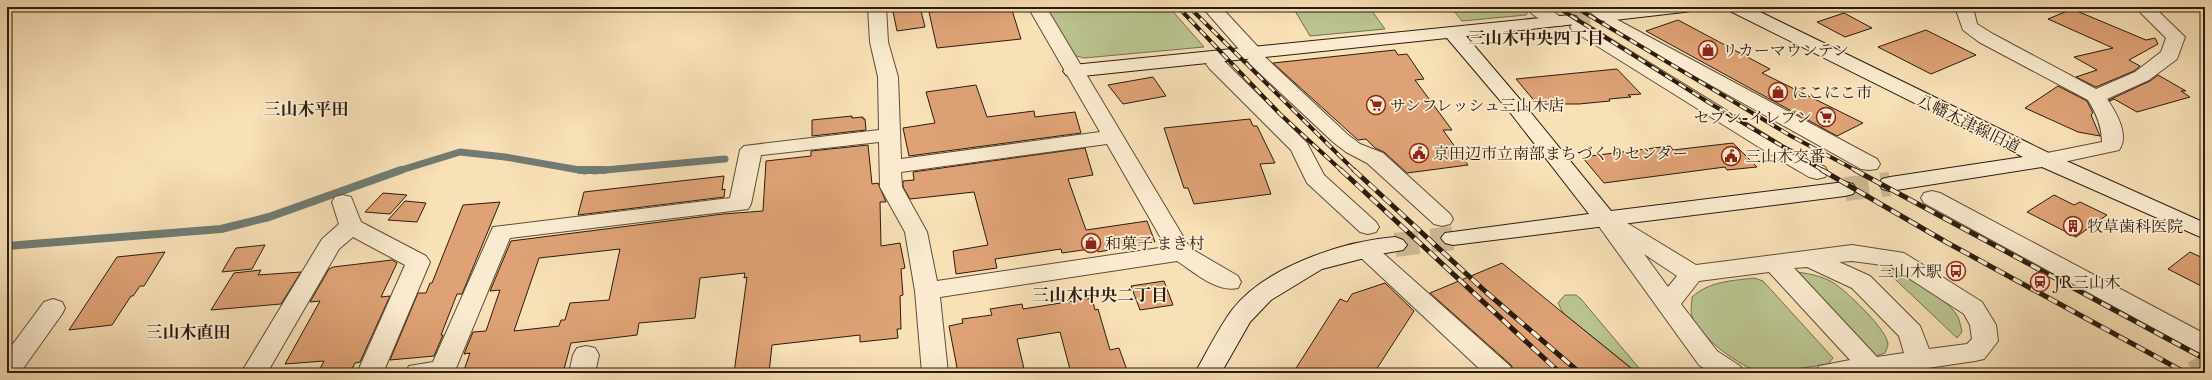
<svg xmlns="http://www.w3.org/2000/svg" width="2212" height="380" font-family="'IM FELL English','Noto Serif JP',serif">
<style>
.green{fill:#bac390;stroke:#72704f}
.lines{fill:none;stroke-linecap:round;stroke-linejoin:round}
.stream-far1{stroke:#707b72;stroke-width:7}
.stream{stroke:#707b72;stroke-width:8}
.building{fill:#dea276;stroke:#2a1c0e;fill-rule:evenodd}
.street-tunnel{stroke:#cfb995;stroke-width:24;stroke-dasharray:24 12;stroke-linecap:butt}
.secondary-tunnel-far1{stroke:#cfb995;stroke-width:20;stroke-dasharray:20 10;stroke-linecap:butt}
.secondary-tunnel{stroke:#cfb995;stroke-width:24;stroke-dasharray:24 12;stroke-linecap:butt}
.street-casing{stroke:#5e4d38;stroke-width:2}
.secondary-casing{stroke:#2a1c0e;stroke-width:2}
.street{fill:#faebd0;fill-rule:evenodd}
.secondary{fill:#faebd0;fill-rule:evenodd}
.rail-far1-casing{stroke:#2a1c0e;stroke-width:4}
.rail-casing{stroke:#2a1c0e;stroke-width:5}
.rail-far1{stroke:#faebd0;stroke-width:2.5;stroke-dasharray:8;stroke-linecap:butt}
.rail{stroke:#faebd0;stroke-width:3.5;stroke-dasharray:10;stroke-linecap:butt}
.labels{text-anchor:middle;stroke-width:3.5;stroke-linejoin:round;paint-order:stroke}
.poi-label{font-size:16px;fill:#2a1c0e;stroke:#faebd0;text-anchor:start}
.street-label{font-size:16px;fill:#2a1c0e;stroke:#faebd0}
.neighbourhood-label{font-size:17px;font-weight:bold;fill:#2a1c0e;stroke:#faebd0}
</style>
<rect width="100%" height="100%" fill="#f8e0b7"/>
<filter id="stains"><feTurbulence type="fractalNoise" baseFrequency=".005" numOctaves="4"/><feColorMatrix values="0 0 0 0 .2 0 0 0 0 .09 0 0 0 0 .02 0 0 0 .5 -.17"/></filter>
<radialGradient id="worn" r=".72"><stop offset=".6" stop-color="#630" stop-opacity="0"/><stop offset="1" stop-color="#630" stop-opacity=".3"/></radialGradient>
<path class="green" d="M1044,7H1169L1204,47L1084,58L1073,55Z
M1300,7H1369L1385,29L1310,36L1295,11L1302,10Z
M1451,7H1525L1529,10L1526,15L1462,21Z
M1879,264L1886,265C1908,278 1945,295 1958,317C1960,322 1961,328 1962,332L1957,338Z
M1797,272C1811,274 1827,277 1838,286C1850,295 1887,330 1888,344C1888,347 1886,350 1885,353L1876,356Z
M1754,278L1763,281L1833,358L1828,364C1813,366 1773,374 1761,372C1741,368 1698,336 1692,316C1690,310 1692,303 1692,297C1710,281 1731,281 1754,278Z
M1565,295H1576L1581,299L1639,368L1634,370L1563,313L1558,303Z"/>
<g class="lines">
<path class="stream-far1" d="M398,171L460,152L505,157L585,171
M594,171L725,159"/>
<path class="stream" d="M580,170H604
M7,246L221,229L269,217L401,170"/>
</g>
<path class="building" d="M892,7H920L925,27L897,31Z
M959,7H989L990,9L1011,7L1021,39L937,48L929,12L960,9Z
M2072,9L2146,40L2155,38L2158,44L2129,60L2140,66L2134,71L2096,87L2076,77L2097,70L2074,57L2113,48L2048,19Z
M1844,13L1872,28L1845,37L1817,22Z
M1678,20L1770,69L1762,73L1863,123L1837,136L1646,31Z
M1926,30L1976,55L1931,74L1878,47Z
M1395,50L1398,55L1407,54L1424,79L1415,80L1452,130H1443L1468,165L1407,173L1384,152L1375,148L1366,139L1358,140L1273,63Z
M1617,69L1641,94L1628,95L1631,97L1609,99L1610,101L1579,104H1537L1516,79Z
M2158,75L2186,91H2181L2190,97L2137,112L2114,99L2110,101L2109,100L2150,81Z
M1153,77L1166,96L1123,104L1108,85Z
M976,85L987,117L1034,111L1035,117L1075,112L1081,133L909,156L903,128L935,123L926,92Z
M2058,86L2087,101L2093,113L2091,115L2100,136L2078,132L2025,108Z
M852,116V118L863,117V119H865L866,130L812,136V120Z
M1250,119L1253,126H1257L1275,163L1260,164L1271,194L1194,204L1188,188H1184L1164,128Z
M1733,143L1757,167L1727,170L1725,167L1604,183L1582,157L1670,146L1673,150Z
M868,145L872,184L878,183L886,202H880L881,246L900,243L905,268L901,269L903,295L900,296L901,329H897L898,338L860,342V335L772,345L769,373H734L747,277L744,278L745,273L700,278L695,318L639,323L637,335L571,343L563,373H463L470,353L464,354L473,332L486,331L500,290L490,291L511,241L723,214L763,211L766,161L811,156V151ZM620,249L609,300L570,303L565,320H561L559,326L514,331L539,258Z
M1085,148L1093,175L1068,179L1086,230L1147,221L1155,242L1098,252L1097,248L1062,253L1061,249L995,259L997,268L956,274L953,251L988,245L974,192L910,199L903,187V181L914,180L913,172Z
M724,176L722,190L725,189L724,197L578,215L584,192Z
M383,193L407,195L390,214L365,212Z
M2054,195L2074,205L2080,202L2107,215L2076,237L2027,212Z
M405,201L426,203L417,222L388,220Z
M500,202L462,294H457L441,335H443L434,356L390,360L418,293H426L430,283H432L463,205Z
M265,245L252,269L222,272L236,248Z
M165,252L144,286H140L133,296H131L112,325L69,330L117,257Z
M2190,252L2205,259V288L2168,269Z
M392,260L397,263L381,297L390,296L360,362L355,363L350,373H318L324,361L285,364L320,301L310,302L329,269L333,267Z
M1502,263L1563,313L1637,373H1515L1511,365L1430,293Z
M261,270L258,275L301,272L281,304L211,310L234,273Z
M1164,281L1173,305L1140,310L1131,286Z
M1385,283L1414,311L1374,373H1293L1340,299L1347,302L1352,294Z
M1092,298L1095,310L1098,309L1110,350L1119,348L1128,373H1071L1060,332L1017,339L1025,373H958L949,326L963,323L962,319L992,315L990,309L1022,304L1023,309Z"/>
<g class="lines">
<path class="street-tunnel" d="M2193,373L2205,367"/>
<path class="secondary-tunnel-far1" d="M1570,20L1606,16"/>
<path class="secondary-tunnel" d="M1845,189L1890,184
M1395,245L1453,238"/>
<defs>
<path id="street" d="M868,7H886L888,42L898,77L901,159L1100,132L1028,7H1046L1190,248L1238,276L1241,282L1238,288C1217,293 1194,272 1177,261L940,297L948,373H922L915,291L905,232L880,187L879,142L761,155L751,204L748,209L510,238L454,373H405L409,366L433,362L493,227L730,198L740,150L744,146L879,130L878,77L870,42ZM1107,144L1166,247L937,281L927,232L902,187L901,172Z
M1202,7H1221L1259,48L1261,52L1259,55L1264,56L1347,134L1360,144L1383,153L1450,214L1453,219L1450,224L1442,226L1434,224L1367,163L1346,152L1333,142L1250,64L1247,60L1250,57L1245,56Z
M1526,7H1547L1566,21L1563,25C1551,28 1533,17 1526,7Z
M1584,7C1596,7 1607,5 1615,16L1614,18L1877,159L1880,164L1877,169L1869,170L1861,169L1607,27L1604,23L1605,21L1600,20Z
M1955,7H1973L1977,24L1993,34L2096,89L2135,72L2161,52L2166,38L2135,7H2154L2185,37L2177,59L2149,80L2107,99C2116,112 2130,135 2119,150L2045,166L2037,165L2034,160L2037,155L2102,142C2102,126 2096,113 2088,100L1979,42L1963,30Z
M1579,22L1585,23L1784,146L1825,167L1828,172L1825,177L1817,179L1809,177L1770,154L1573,31L1570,27L1573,23Z
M1216,58L1223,60L1307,143L1324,175L1376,222L1379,227L1376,232L1368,234L1360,232L1307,183L1291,150L1209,68L1206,64L1209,60Z
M1932,191L1940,193L2205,334V354L2196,351L1924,203L1921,198L1924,193Z
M343,195L351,197L361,222L426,256L430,262L383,373H357L405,265L353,237L339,249L267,373H241L322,239L339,224L332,202L335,197Z
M1606,213C1615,215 1618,220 1627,223L1696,265L1852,245L1904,253L1982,302L1996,325L1998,341L1984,359L1975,361L1894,373H1815L1819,366L1850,360L1769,272L1699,281L1681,304L1717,351L1740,366L1744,373H1711L1699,365L1598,225L1595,220L1598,215ZM1644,254L1677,276L1668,287ZM1852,261L1890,266L1964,314L1970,325L1972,339L1967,344L1929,349L1920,326L1870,276L1839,262ZM1807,267L1852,288L1899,336L1904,353L1877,357L1794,268Z
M1366,242L1374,245L1510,366L1514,373H1484L1358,255L1354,250L1358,245Z
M53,299L62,302L65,308L62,314L20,373H7V352L44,302Z
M586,346L595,348L599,355L595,373H569L573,355L577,348Z"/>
<path id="secondary" d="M1637,7H1693L1690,11L1684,12L1606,21L1600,20L1597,16L1600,12Z
M1727,7H1750L2053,155L2205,223V239L2042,167L1890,191L1882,189L1879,184L1882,179L1890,177L2023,157L1730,11Z
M1570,15L1576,16L1579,20L1576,24L1466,36L1523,103L1611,211L1845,182L1853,184L1856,189L1853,194L1845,196L1453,245L1445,243L1441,238L1445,233L1589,214L1509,111L1447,38L1073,77L1066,75L1063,71L1066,67L1073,65Z
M1395,237L1403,240L1407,245L1403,250L1380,254L1322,269L1271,300L1250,322L1221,373H1195C1207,352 1218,329 1232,310C1265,267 1343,241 1395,237Z"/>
</defs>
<use href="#street" class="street-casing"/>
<use href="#secondary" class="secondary-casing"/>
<use href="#street" class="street"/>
<use href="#secondary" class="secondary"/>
<defs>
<path id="rail-far1" d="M1178,7L1280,114L1342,171
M1189,7L1355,171
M1557,7L1711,104L1824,171
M1575,7L1791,136L1857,171"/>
<path id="rail" d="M1341,170L1560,373
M1354,170L1486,292L1580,373
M1822,170L1946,242L2186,373
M1855,170L2205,359"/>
</defs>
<use href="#rail-far1" class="rail-far1-casing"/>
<use href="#rail" class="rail-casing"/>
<use href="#rail-far1" class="rail-far1"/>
<use href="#rail" class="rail"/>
</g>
<defs>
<symbol id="shop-ring" viewBox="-11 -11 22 22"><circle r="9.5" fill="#faebd0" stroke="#8f2418" stroke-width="1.5"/><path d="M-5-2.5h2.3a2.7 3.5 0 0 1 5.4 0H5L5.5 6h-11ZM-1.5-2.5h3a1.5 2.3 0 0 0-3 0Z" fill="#8f2418"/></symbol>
<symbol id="supermarket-ring" viewBox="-11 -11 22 22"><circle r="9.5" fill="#faebd0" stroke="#8f2418" stroke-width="1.5"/><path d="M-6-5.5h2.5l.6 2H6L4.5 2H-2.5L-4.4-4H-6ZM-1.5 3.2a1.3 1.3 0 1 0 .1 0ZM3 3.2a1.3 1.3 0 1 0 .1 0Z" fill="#8f2418"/></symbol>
<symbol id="civic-ring" viewBox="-11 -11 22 22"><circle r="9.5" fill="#faebd0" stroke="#8f2418" stroke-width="1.5"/><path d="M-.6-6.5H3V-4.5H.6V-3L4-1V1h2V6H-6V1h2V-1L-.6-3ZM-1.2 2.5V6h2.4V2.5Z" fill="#8f2418"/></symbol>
<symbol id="building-ring" viewBox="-11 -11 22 22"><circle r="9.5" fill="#faebd0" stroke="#8f2418" stroke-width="1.5"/><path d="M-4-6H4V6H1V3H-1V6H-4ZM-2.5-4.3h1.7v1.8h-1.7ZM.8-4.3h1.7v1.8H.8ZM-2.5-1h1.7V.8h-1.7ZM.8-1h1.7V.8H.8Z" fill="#8f2418"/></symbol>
<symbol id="bus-ring" viewBox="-11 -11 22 22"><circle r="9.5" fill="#faebd0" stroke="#8f2418" stroke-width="1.5"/><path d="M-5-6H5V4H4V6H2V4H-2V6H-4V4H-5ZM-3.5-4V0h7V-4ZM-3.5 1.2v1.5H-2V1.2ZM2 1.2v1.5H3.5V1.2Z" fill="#8f2418"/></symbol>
<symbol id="station-ring" viewBox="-11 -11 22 22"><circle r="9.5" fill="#faebd0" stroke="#8f2418" stroke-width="1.5"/><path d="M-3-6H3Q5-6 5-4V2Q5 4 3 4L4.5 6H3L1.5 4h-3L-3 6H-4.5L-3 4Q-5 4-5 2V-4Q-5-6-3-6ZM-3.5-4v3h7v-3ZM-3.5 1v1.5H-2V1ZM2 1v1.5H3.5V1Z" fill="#8f2418"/></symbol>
</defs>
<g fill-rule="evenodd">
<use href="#shop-ring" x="1697" y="39" width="22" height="22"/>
<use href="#shop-ring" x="1767" y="81" width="22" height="22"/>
<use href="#supermarket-ring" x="1365" y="94" width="22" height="22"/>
<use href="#supermarket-ring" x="1815" y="106" width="22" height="22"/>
<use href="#civic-ring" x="1408" y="142" width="22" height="22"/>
<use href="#civic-ring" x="1720" y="145" width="22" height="22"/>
<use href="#building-ring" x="2062" y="215" width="22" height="22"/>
<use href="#shop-ring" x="1080" y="232" width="22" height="22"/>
<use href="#bus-ring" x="1945" y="260" width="22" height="22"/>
<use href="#station-ring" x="2029" y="271" width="22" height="22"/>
</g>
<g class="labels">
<g class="poi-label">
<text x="1722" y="56">リカーマウンテン</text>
<text x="1792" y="98">にこにこ市</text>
<text x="1390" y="111">サンフレッシュ三山木店</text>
<text x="1812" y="123" text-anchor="end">セブン-イレブン</text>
<text x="1433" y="159">京田辺市立南部まちづくりセンター</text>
<text x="1745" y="162">三山木交番</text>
<text x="2087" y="232">牧草歯科医院</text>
<text x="1105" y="249">和菓子 まき村</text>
<text x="1942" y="277" text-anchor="end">三山木駅</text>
<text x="2054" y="288">JR三山木</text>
</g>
<g class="street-label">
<text transform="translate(1969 123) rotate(26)" y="6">八幡木津線旧道</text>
</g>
<g class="neighbourhood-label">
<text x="1536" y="44">三山木中央四丁目</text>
<text x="306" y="115">三山木平田</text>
<text x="1100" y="301">三山木中央二丁目</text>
<text x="188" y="338">三山木直田</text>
</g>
</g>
<rect width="2212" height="380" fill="none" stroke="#f8e0b7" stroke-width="24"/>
<rect x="8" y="8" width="2196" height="364" fill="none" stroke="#2a1c0e" stroke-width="2"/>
<rect x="12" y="12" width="2188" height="356" fill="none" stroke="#2a1c0e"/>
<rect width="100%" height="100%" filter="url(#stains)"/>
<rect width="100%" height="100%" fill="url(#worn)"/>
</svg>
